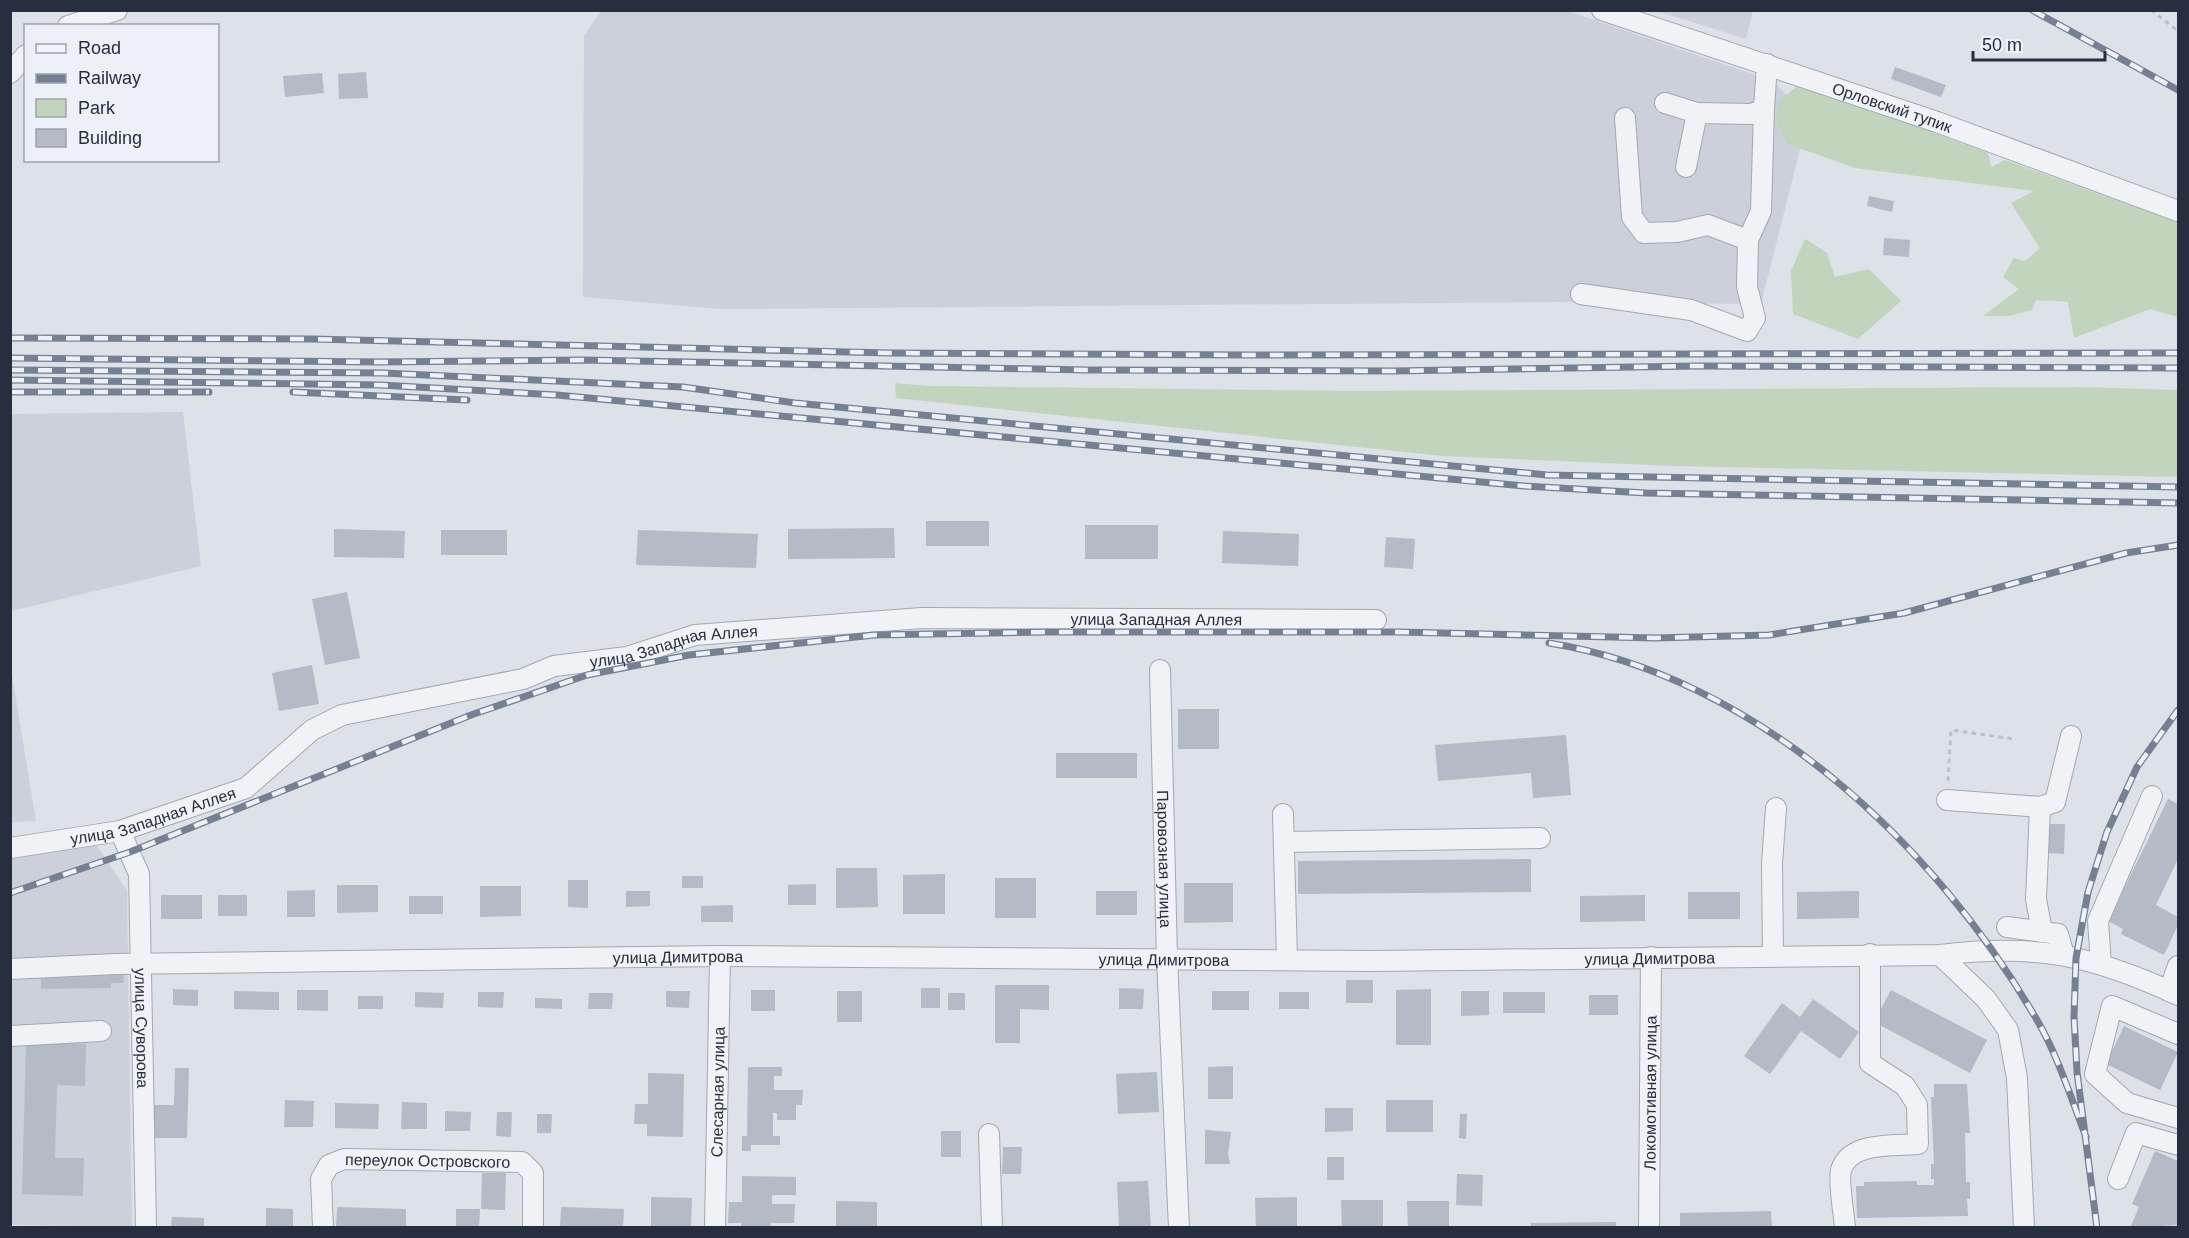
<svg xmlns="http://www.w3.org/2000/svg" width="2189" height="1238" font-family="Helvetica,sans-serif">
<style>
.built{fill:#cbd0db}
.green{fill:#c2d3be}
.building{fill:#b4bac6}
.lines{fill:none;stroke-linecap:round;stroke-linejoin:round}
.minor-casing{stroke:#a2a8b2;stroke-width:22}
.path{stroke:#bbbfc7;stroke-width:3;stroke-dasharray:4.5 4.5;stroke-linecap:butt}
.minor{stroke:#f0f2f6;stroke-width:20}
.rail-casing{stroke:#768093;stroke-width:7}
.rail{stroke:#edf0f6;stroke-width:4.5;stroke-dasharray:14;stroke-linecap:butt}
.labels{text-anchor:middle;stroke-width:5;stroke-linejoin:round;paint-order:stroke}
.street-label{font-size:16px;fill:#262e40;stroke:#edf0f6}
</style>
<rect width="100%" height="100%" fill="#dde1e8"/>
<path class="built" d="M601,11H1568L1773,81L1808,117L1761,304L1554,302L721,309L583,297L584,36Z
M1657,11H1753L1746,39Z
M183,412L201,566L11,611V414Z
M10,669H11L36,821L11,822Z
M95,843L127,891L132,1227L11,1225V856Z"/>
<path class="green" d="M1801,83L1988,153L1991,167L2005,160L2178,222V317L2150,309L2074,338L2068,302L2036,300L2032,310L2009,316H1983L2019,289L2003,277L2014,258L2025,261L2040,248L2011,203L2034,191L1855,168L1788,144L1776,121L1778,102Z
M1805,239L1827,253L1835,277L1869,269L1901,301L1858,339L1793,314L1791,271Z
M895,383L928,386L1351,391L2079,387L2178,390V477L1674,466L1443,456L896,398Z"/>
<path class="building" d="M1895,67L1946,85L1941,97L1891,79Z
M366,72L368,98L339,99L338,74Z
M322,73L324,93L285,97L283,76Z
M1869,196L1894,201L1892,212L1867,206Z
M1884,238L1910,240L1909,257L1883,255Z
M926,521H989V546H926Z
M1085,525H1158V559H1085Z
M894,528L895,558L788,559V529Z
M334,529L405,531L404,558L334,557Z
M441,530H507V555H441Z
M638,530L758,534L756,568L636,565Z
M1223,531L1299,534L1298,566L1222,563Z
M1386,537L1415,539L1413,569L1384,567Z
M347,592L360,658L325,665L312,599Z
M312,665L319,704L279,711L272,673Z
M1178,709H1219V749H1178Z
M1566,735L1571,795L1533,798L1531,773L1438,781L1435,745Z
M1056,753H1137V778H1056Z
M2168,799L2178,804V859L2156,905L2178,917V925L2164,955L2121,934L2123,929L2108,921Z
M2049,824H2065L2064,854L2048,853Z
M1531,859V892L1298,894V861Z
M836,868H877L878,907L836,908Z
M945,874V914H903V875Z
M682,876H703V888H682Z
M995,878H1036V918H995Z
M568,880H588V908L568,907Z
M1184,883H1233V922L1184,923Z
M816,884V905H788V885Z
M337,885H378V912L337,913Z
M480,886H521V916L480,917Z
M315,890V917H287V891Z
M626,891H650V906L626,907Z
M1096,891H1137V915H1096Z
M1859,891V918L1797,919V892Z
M1688,892H1740V919H1688Z
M161,895H202V919H161Z
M218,895H247V916H218Z
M1645,895V921L1580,922V896Z
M409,896H443V914H409Z
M733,905V922H701V906Z
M123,971L124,983H111V988L41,989V973Z
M1346,980H1373V1003H1346Z
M995,985H1049V1010L1020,1009V1043H995Z
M921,988H940V1008H921Z
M1119,988L1144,989L1143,1009H1119Z
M173,989L198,990V1006L173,1005Z
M1431,989V1045H1396V990Z
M297,990H328V1011L297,1010Z
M751,990H775V1011H751Z
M1891,990L1987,1040L1970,1073L1874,1022Z
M234,991L279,992V1010L234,1009Z
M666,991H690L689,1008L666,1007Z
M837,991H862V1022H837Z
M1212,991H1249V1010H1212Z
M1461,991H1489V1015L1461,1016Z
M415,992L444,993L443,1008L415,1007Z
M478,992H504L503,1008L478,1007Z
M1279,992H1309V1009H1279Z
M1503,992H1545V1013H1503Z
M589,993H613L612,1009H588Z
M948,993H965V1010H948Z
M1589,995H1618V1015H1589Z
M358,996H383V1009H358Z
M535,998L562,999V1009L535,1008Z
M1813,999L1859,1032L1840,1059L1801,1031L1770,1074L1744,1056L1782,1003L1800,1017Z
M2124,1026L2178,1052L2160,1090L2106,1064Z
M26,1043L86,1044L85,1086L57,1085L55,1158H84L83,1196L22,1194Z
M1233,1066V1099H1208V1067Z
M748,1067H782V1076H774V1090H803L802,1105H796V1120H777V1113H773V1136H780V1145H751V1151H742V1136H747Z
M175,1068H189L187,1138H152L153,1105H174Z
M1157,1072L1159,1112L1118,1114L1116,1074Z
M648,1073L684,1074L683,1137L647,1136V1124H634L635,1104H648Z
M1934,1084H1967L1970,1133H1965L1966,1182H1970V1199H1967L1968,1216L1857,1218L1856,1186H1864V1182L1917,1181V1185H1934V1179H1931V1164H1934L1931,1097H1934Z
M285,1100L314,1101L313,1127H284Z
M1386,1100H1433V1132H1386Z
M402,1102L427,1103V1129H401Z
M335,1103L379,1104L378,1129L335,1128Z
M1325,1108H1353V1131L1325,1132Z
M445,1111L471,1112L470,1131H445Z
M497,1112H512L511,1137L496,1136Z
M537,1114H552L551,1133H537Z
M1460,1114H1467L1466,1139L1459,1138Z
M1205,1130L1231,1132L1228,1154L1230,1164H1205Z
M941,1131H961V1157H941Z
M1003,1147H1022L1021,1174H1002Z
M2155,1151L2178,1161V1225L2130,1228L2139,1207L2132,1204Z
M1327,1157H1344V1180H1327Z
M482,1173H506L505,1210L481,1209Z
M1457,1174L1483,1175L1482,1206L1456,1205Z
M742,1176L796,1177V1195H772V1204H795L794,1223H771L770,1228H741V1223H728L729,1202H742Z
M1148,1181L1151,1228H1119L1117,1182Z
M651,1197L692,1198L691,1228H651Z
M1297,1197V1228H1256L1255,1198Z
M1341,1200H1383V1228H1342Z
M836,1201L877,1202V1228H836Z
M1407,1201H1449V1228H1408Z
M337,1207L406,1209V1228H336Z
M561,1207L624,1209L623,1228H560Z
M266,1208L293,1209V1228H266Z
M456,1209H480L479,1228H456Z
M1771,1211L1772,1228H1680V1213Z
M172,1217L204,1218V1228H171Z
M1616,1222V1228H1531V1223Z"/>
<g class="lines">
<defs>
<g id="minor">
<path id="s1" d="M1602,10L1937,122L2178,211"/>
<path d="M68,26L117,10"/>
<path d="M10,73L26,55"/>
<path d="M1665,103L1697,113"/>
<path d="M1625,118L1632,217L1644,233L1677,232L1708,225L1748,240L1761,211L1764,109"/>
<path d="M1686,167L1697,113L1752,114L1764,109L1767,64"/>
<path d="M1581,294L1691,310L1747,331L1755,318L1747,287L1748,240"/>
<path id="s2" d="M1160,670L1167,958L1179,1228"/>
<path d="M1947,800L2040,807L2036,899L2042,932"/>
<path d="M2040,807L2055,802L2071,736"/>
<path d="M1283,814L1287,959"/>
<path id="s3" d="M120,831L139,874L146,1228"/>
<path d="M1284,842L1540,838"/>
<path id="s4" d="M10,848L120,831L246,788L312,730L342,715L523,679L554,666L627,657L695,635L922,618L1376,620"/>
<path d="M2007,927L2058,934L2064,955"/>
<path d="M1773,955L1772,864L1776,808"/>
<path d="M1940,955L1986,999L2008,1030L2017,1078L2024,1228"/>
<path d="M2101,964L2098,921L2152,796"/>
<path id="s5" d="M10,969L115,964L720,956L1371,961L1940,955C2035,943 2092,955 2178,995"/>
<path d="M2169,991L2178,966"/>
<path d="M2178,1034L2112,1006L2095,1074L2127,1103L2178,1118"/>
<path d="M10,1036L101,1031"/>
<path d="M989,1134L992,1228"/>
<path d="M2118,1179L2136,1133L2178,1145"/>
<path id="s6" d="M323,1228L321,1179L329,1165L344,1159L522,1162L533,1173V1228"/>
<path id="s7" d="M715,1228L720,956"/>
<path id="s8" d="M1649,1228L1651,957"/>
<path d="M1845,1228C1844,1214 1838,1182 1841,1170C1850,1141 1895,1146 1918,1144L1917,1105L1905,1086L1870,1063V954"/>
</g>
</defs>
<use href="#minor" class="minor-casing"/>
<path class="path" d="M2151,10L2178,31
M1948,781L1951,730L2014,739"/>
<use href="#minor" class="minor"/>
<defs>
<path id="rail" d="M2032,10L2178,90
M10,338L312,339L891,353L1248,355L2178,353
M10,358L379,362L583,360L1087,370L1393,371L1696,366L2178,368
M10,370L383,373L683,387L795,403L1547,475L2178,487
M10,380L380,385L557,395L1524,486L1646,493L2178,503
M10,392H209
M293,392L467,400
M1549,643C1756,676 1935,844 2037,1020C2058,1056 2071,1098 2086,1137
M10,893L130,852L471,715L587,675L689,655L874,635L1046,632H1399L1655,638L1769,635L1904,613L2126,553L2178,545
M2097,1228L2077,1072L2074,1017L2076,958L2088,892L2107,832L2137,767L2178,710"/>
</defs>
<use href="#rail" class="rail-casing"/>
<use href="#rail" class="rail"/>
</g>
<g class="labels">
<g class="street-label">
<text dy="6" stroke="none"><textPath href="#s1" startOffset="306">Орловский тупик</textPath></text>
<text dy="6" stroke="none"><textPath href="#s4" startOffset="1191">улица Западная Аллея</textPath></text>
<text dy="6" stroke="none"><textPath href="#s4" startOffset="706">улица Западная Аллея</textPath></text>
<text dy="6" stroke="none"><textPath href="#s4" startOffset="147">улица Западная Аллея</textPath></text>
<text dy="6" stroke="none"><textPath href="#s2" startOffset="189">Паровозная улица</textPath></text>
<text dy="6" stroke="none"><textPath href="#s5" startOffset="668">улица Димитрова</textPath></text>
<text dy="6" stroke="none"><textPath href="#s5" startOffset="1640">улица Димитрова</textPath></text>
<text dy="6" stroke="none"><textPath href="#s5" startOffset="1154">улица Димитрова</textPath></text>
<text dy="6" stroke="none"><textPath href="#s3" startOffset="201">улица Суворова</textPath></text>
<text dy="6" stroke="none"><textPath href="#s7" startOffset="136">Слесарная улица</textPath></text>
<text dy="6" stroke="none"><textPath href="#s8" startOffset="135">Локомотивная улица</textPath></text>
<text dy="6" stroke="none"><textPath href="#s6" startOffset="165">переулок Островского</textPath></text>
</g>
</g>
<rect width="2189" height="1238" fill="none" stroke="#262e40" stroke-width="24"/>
<rect x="24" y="24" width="195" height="138" fill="#edf0f6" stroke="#9da2ad" stroke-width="1.5"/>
<rect x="36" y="44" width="30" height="9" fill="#f0f2f6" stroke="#9da2ad" stroke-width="1.5"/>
<text x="78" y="54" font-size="18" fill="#262e40">Road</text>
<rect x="36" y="74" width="30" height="9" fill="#768093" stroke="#9da2ad" stroke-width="1.5"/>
<text x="78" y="84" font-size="18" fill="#262e40">Railway</text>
<rect x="36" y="99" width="30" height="18" fill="#c2d3be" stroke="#9da2ad" stroke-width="1.5"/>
<text x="78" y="114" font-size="18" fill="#262e40">Park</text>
<rect x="36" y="129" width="30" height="18" fill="#b4bac6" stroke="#9da2ad" stroke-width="1.5"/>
<text x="78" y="144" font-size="18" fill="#262e40">Building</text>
<path d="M1973 51v9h132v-9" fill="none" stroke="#262e40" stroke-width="3"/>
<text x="1982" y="51" font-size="18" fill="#262e40" stroke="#edf0f6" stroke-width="4.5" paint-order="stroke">50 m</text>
</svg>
